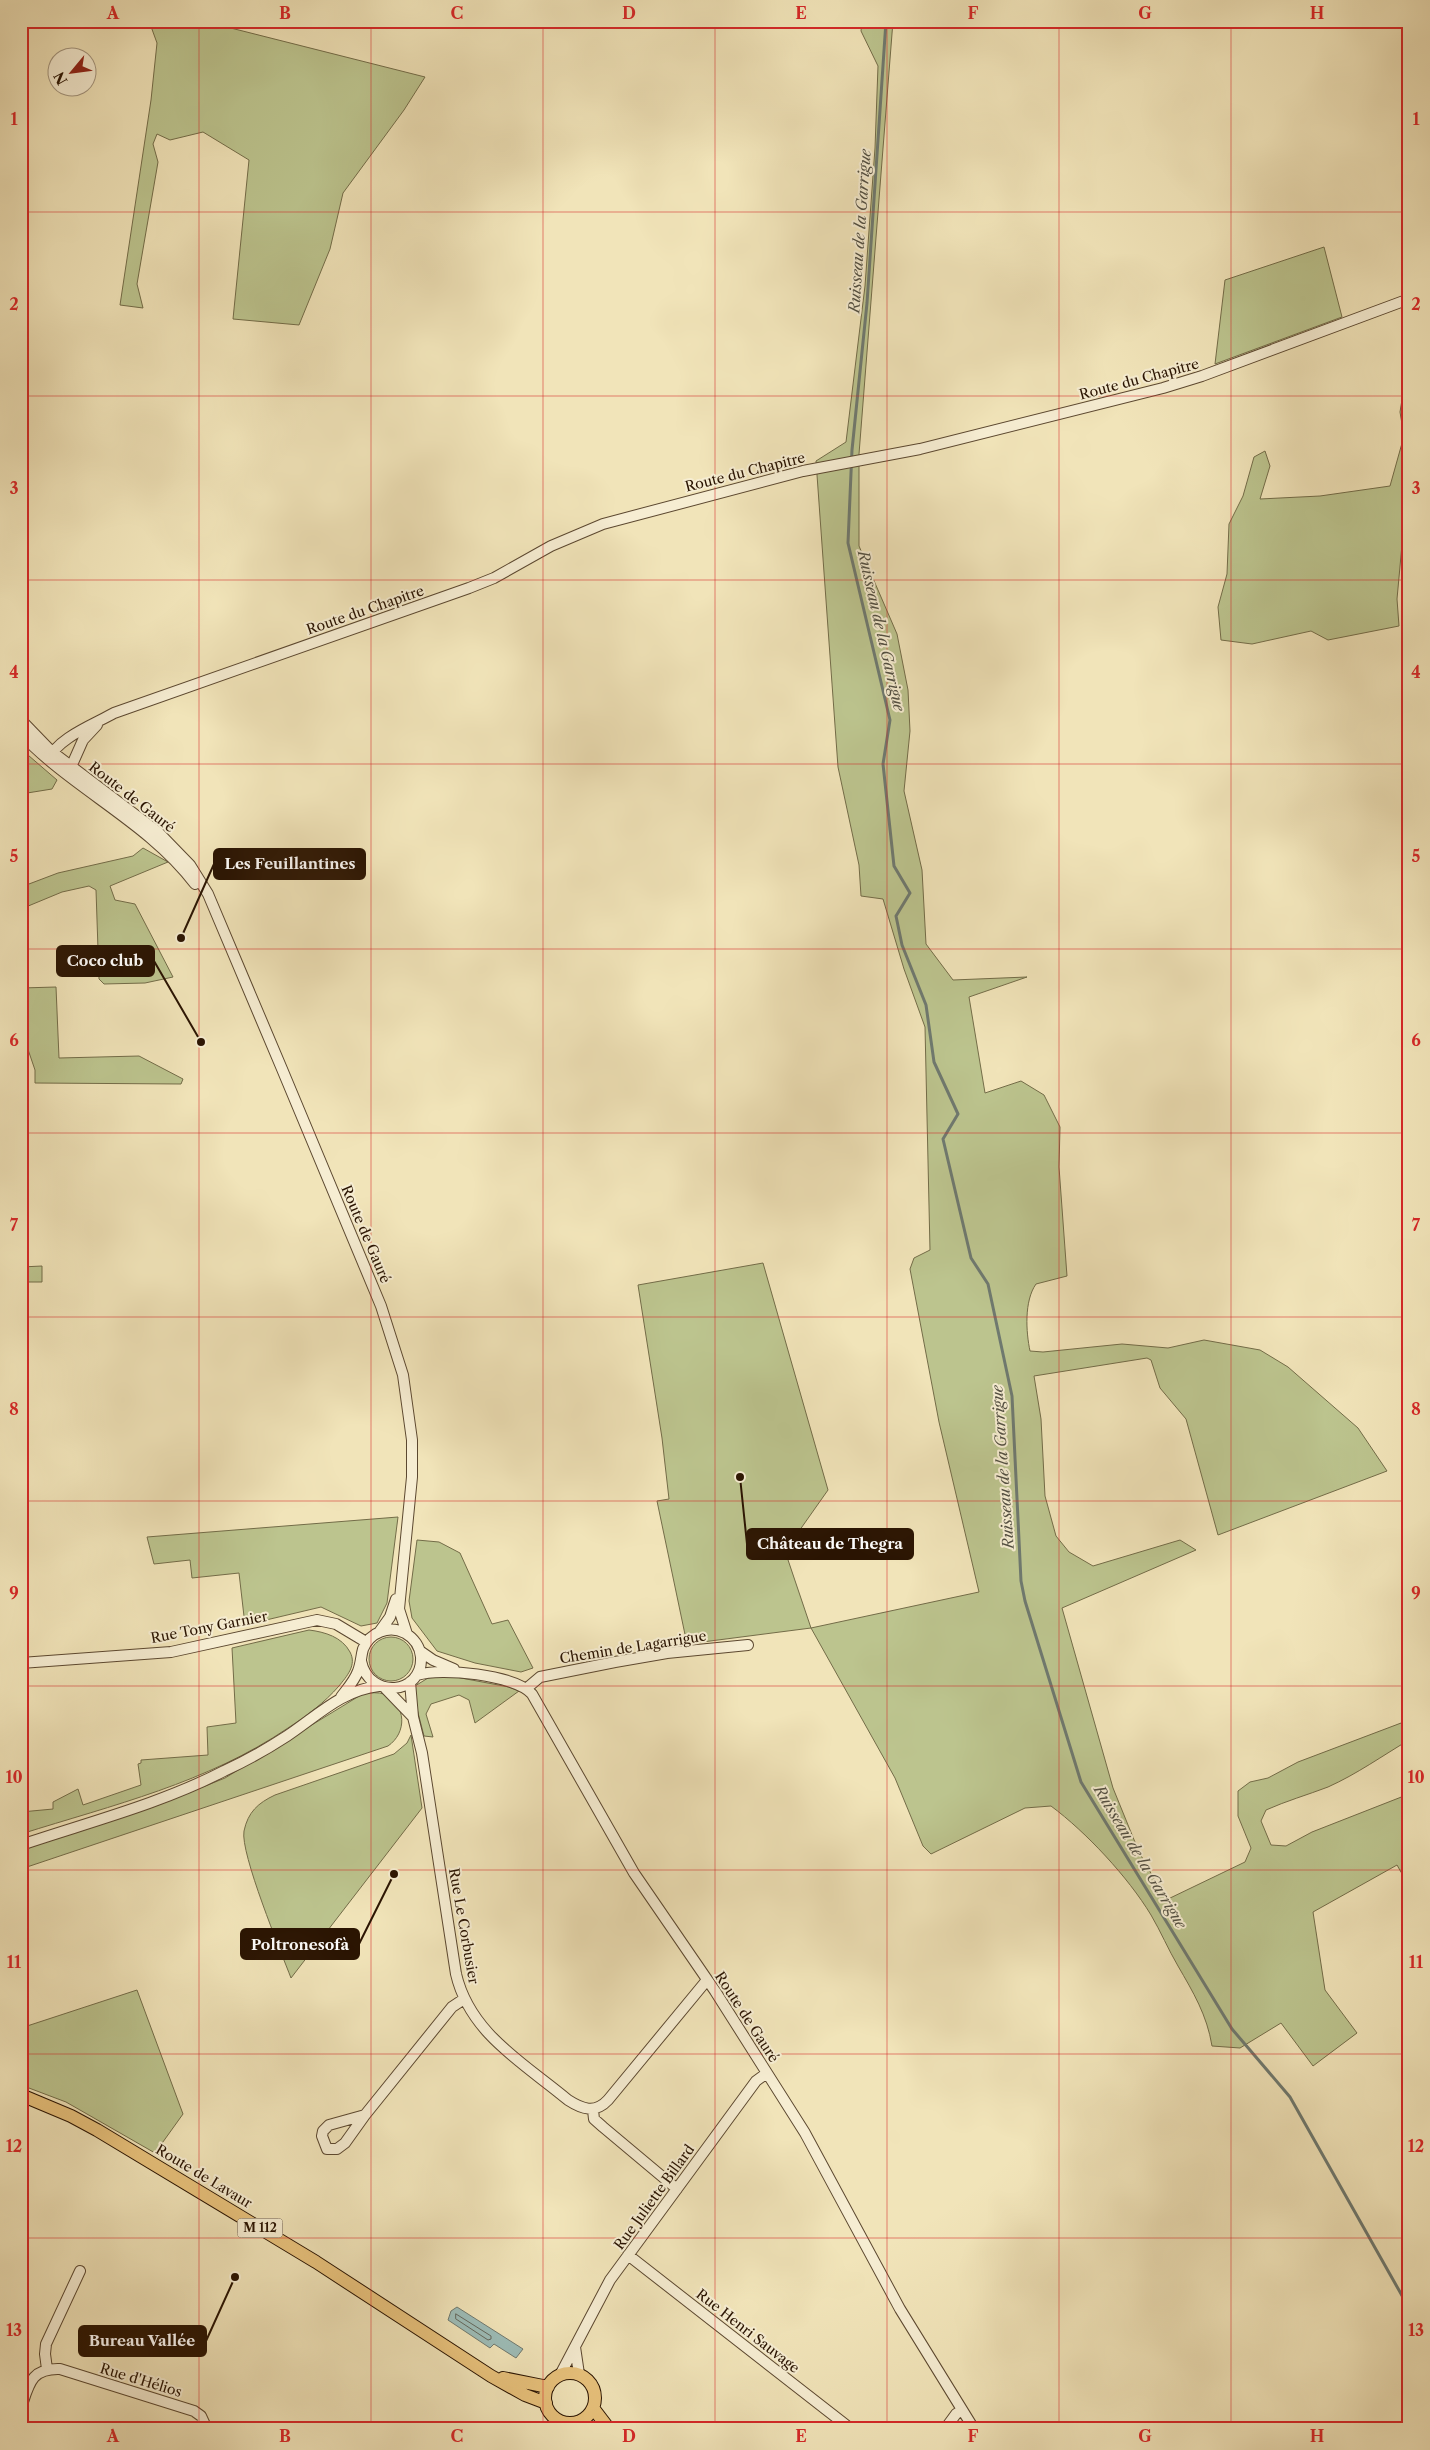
<svg xmlns="http://www.w3.org/2000/svg" width="1430" height="2450" font-family="'Libre Caslon Text',serif">
<style>
.green{fill:#bcc48e;stroke:#736c48}
.water{fill:#9dbdb8;stroke:#6f796f}
.lines{fill:none;stroke-linecap:round;stroke-linejoin:round}
.shore{stroke:#64685d;stroke-width:1}
.stream{stroke:#6f796f;stroke-width:3}
.minor-casing{stroke:#5c4830;stroke-width:12}
.major-casing{stroke:#2a1402;stroke-width:14}
.minor{stroke:#f6edd2;stroke-width:10}
.major{stroke:#e8c27c;stroke-width:12}
.grid{fill:none;stroke:#d62828;stroke-width:1;stroke-opacity:0.55}
.labels{text-anchor:middle;stroke-width:4;stroke-linejoin:round;paint-order:stroke}
.shield{fill:#f6edd2;stroke:#675540;stroke-width:1}
.shield-label{font-size:12px;font-weight:bold;fill:#2a1402}
.street-label{font-size:14px;fill:#2a1402;stroke:#f6edd2}
.water-label{font-size:15px;font-style:italic;fill:#524f42;stroke:#f6edd2}
.leader{fill:none;stroke:#2a1402;stroke-width:2}
.callout-dot{fill:#2a1402;stroke:#f6edd2;stroke-width:2}
.callout{fill:#2a1402;stroke:#2a1402;stroke-width:2}
.callout-label{font-size:15px;text-anchor:middle;font-weight:bold;fill:#fff}
.neatline{fill:none;stroke:#d62828;stroke-width:2}
.grid-label{font-size:16px;text-anchor:middle;font-weight:bold;fill:#d62828}
</style>
<rect width="100%" height="100%" fill="#f1e4b9"/>
<filter id="stains"><feTurbulence type="fractalNoise" baseFrequency=".004" numOctaves="4"/><feColorMatrix values="0 0 0 0 .2 0 0 0 0 .09 0 0 0 0 .02 0 0 0 .5 -.17"/></filter>
<radialGradient id="worn" r=".72"><stop offset=".6" stop-color="#630" stop-opacity="0"/><stop offset="1" stop-color="#630" stop-opacity=".3"/></radialGradient>
<path class="green" d="M149,21H203L425,77L404,110L343,193L330,249L299,325L233,319L249,160L203,132L170,140L157,134L153,144L158,162L137,284L143,308L120,305L151,100L157,43Z
M862,21H893L859,454V546L897,634L908,690L910,731L904,791L922,870L926,944L953,980L1027,977L969,997L985,1093L1021,1081L1044,1095L1060,1127L1059,1167L1067,1276L1036,1284C1024,1301 1026,1332 1030,1351L1043,1352L1122,1344L1168,1348L1204,1340L1260,1350L1288,1367L1358,1428L1387,1471L1218,1535L1186,1419L1160,1388L1151,1360L1147,1358L1034,1376L1041,1419L1045,1496L1056,1536L1069,1552L1093,1566L1180,1540L1196,1550L1062,1608L1113,1788L1139,1852L1166,1900L1245,1862L1251,1848L1238,1816V1791L1250,1782L1268,1778L1298,1762L1409,1720V1740C1382,1756 1357,1774 1328,1787C1307,1795 1286,1801 1266,1810L1261,1821L1271,1845L1286,1846L1312,1832L1409,1794V1886L1397,1865L1313,1912L1325,1990L1357,2033L1313,2066L1281,2023L1240,2048L1212,2046C1207,2015 1193,1992 1178,1966C1168,1949 1161,1932 1151,1915C1128,1877 1086,1832 1051,1806L1025,1808L931,1854L923,1846L895,1778L811,1628L687,1644L657,1501L669,1499L662,1438L638,1285L763,1263L828,1490L785,1551L811,1628L979,1592L939,1422L910,1269L914,1258L930,1250L925,1027L904,969L883,899L861,896L859,865L838,767L816,461L846,442L865,286L875,148L878,66L861,31Z
M1324,247L1342,317L1215,364L1225,280Z
M1409,333V505L1405,512L1397,599L1399,626L1328,640L1311,631L1252,644L1221,640L1218,607L1227,574L1229,524L1243,496L1254,457L1265,451L1270,466L1260,499L1320,496L1390,486L1404,436L1400,412L1406,375L1403,361Z
M21,749L57,780L52,789L21,794Z
M143,848L168,862L110,886L115,900L135,904L173,977L145,983L104,984L99,979L96,890L89,886L62,892L21,909V887L58,873L133,856Z
M56,987L59,1058L139,1056L183,1079L181,1084L35,1083V1070L21,1029V988Z
M42,1266V1282H21V1267Z
M398,1517L387,1603L377,1623L361,1626L321,1607L245,1625L239,1573L192,1578L190,1560L154,1564L147,1537Z
M417,1540L439,1542L460,1553L492,1624L508,1620L533,1668L521,1672L475,1663L437,1651L412,1618L409,1601Z
M309,1630C325,1632 342,1637 350,1652C357,1665 347,1676 339,1686C324,1703 308,1715 288,1728C207,1783 113,1805 21,1834V1812L53,1809V1802L78,1789L83,1805L141,1785L138,1764L141,1763V1760L208,1755L207,1727L236,1723L232,1648Z
M369 1659a22 22 0 1 1 44 0a22 22 0 1 1-44 0Z
M445,1675L509,1687L519,1691L475,1723L469,1700L459,1695L431,1704L426,1714L433,1737L424,1736L416,1705L415,1686L428,1678Z
M364,1693C370,1693 379,1692 384,1694C407,1705 407,1733 388,1746L21,1869V1850L153,1807L225,1778Z
M411,1735L422,1808L291,1978C281,1952 240,1853 244,1831C248,1812 258,1803 275,1795L394,1754L407,1743Z
M137,1990L183,2114L155,2153L66,2102L21,2085V2028Z"/>
<path class="water" d="M457,2307L523,2349L516,2358L494,2344L490,2348L448,2320L451,2311Z"/>
<g class="lines">
<path class="shore" d="M456,2314L491,2336V2339L488,2340L456,2319Z"/>
<path class="stream" d="M886,21L867,303L852,450L848,543L890,720L883,764L894,866L910,893L896,916L902,945L926,1005L934,1062L958,1114L943,1139L971,1258L988,1284L1012,1396L1021,1581L1025,1601L1081,1782L1232,2029L1290,2097L1409,2308"/>
<defs>
<path id="minor" d="M21,720L51,751L158,832L190,865L208,894L282,1069L381,1306L403,1375L412,1440V1477L399,1609L407,1634
M21,734C74,790 148,822 195,884
M49,760C55,739 95,724 114,713L469,588L494,578L551,546L603,524L803,471L920,449L1163,388L1202,376L1409,299
M66,769L71,767L83,740L97,725
M380,1631L390,1617L396,1599
M420,1651L433,1660L454,1669
M21,1663L171,1652L317,1620L336,1624L366,1642
M417,1675C441,1667 515,1675 532,1694L634,1873L715,1991L805,2133L900,2309L974,2429
M410,1682L413,1717L422,1753L456,1974C470,2034 524,2063 568,2100C582,2109 595,2114 608,2100L707,1980
M385,1688L412,1716
M527,1688L540,1677L615,1662L667,1653L748,1645
M341,1697C347,1689 355,1680 358,1671C361,1664 361,1656 363,1649C370,1632 389,1625 405,1633C414,1638 420,1647 421,1657C423,1695 369,1700 361,1661
M21,1845C89,1822 160,1804 224,1771C246,1761 267,1749 287,1736C317,1716 342,1690 379,1686
M593,2110L594,2119L603,2127L677,2189
M365,2115L345,2143L337,2149H327L322,2136L323,2131L329,2125L365,2115L452,2007L464,1999
M628,2255L851,2429
M575,2347L579,2374
M47,2369L45,2354L46,2344L80,2271
M560,2375L610,2280L756,2081L767,2073
M21,2408C29,2384 31,2368 60,2369L194,2411L201,2416L207,2429
M557,2419L559,2429
M567,2429L570,2423
M945,2429L956,2414L962,2410"/>
<path id="major" d="M21,2095L71,2116L97,2130L316,2262L491,2376L525,2395L546,2403
M545 2398a25 25 0 1 1 50 0a25 25 0 1 1-50 0Z
M503,2378L548,2387
M593,2408L609,2429"/>
</defs>
<use href="#minor" class="minor-casing"/>
<use href="#major" class="major-casing"/>
<use href="#minor" class="minor"/>
<use href="#major" class="major"/>
</g>
<path class="grid" d="M199,21V2429M371,21V2429M543,21V2429M715,21V2429M887,21V2429M1059,21V2429M1231,21V2429M21,212H1409M21,396H1409M21,580H1409M21,764H1409M21,949H1409M21,1133H1409M21,1317H1409M21,1501H1409M21,1686H1409M21,1870H1409M21,2054H1409M21,2238H1409"/>
<g class="labels">
<rect class="shield" x="237.5" y="2218.5" width="45" height="19" rx="4"/>
<g class="shield-label">
<text x="260" y="2232">M 112</text>
</g>
<g class="street-label">
<text transform="translate(1139 379) rotate(-15)" y="5">Route du Chapitre</text>
<text transform="translate(745 472) rotate(-14)" y="5">Route du Chapitre</text>
<text transform="translate(365 610) rotate(-19)" y="5">Route du Chapitre</text>
<text transform="translate(132 797) rotate(38)" y="5">Route de Gauré</text>
<text transform="translate(366 1234) rotate(67)" y="5">Route de Gauré</text>
<text transform="translate(209 1627) rotate(-11)" y="5">Rue Tony Garnier</text>
<text transform="translate(633 1647) rotate(-9)" y="5">Chemin de Lagarrigue</text>
<text transform="translate(464 1926) rotate(80)" y="5">Rue Le Corbusier</text>
<text transform="translate(747 2017) rotate(57)" y="5">Route de Gauré</text>
<text transform="translate(204 2176) rotate(31)" y="5">Route de Lavaur</text>
<text transform="translate(654 2197) rotate(-54)" y="5">Rue Juliette Billard</text>
<text transform="translate(748 2331) rotate(38)" y="5">Rue Henri Sauvage</text>
<text transform="translate(141 2380) rotate(17)" y="5">Rue d'Hélios</text>
</g>
<g class="water-label">
<text transform="translate(860 231) rotate(-86)" y="5">Ruisseau de la Garrigue</text>
<text transform="translate(881 631) rotate(77)" y="5">Ruisseau de la Garrigue</text>
<text transform="translate(1003 1467) rotate(-94)" y="5">Ruisseau de la Garrigue</text>
<text transform="translate(1140 1857) rotate(59)" y="5">Ruisseau de la Garrigue</text>
</g>
</g>
<path class="leader" d="M181 938L214 864M201 1042L154 961M740 1477L747 1544M394 1874L359 1944M235 2277L206 2341"/>
<g class="callout-dot">
<circle cx="181" cy="938" r="5"/>
<circle cx="201" cy="1042" r="5"/>
<circle cx="740" cy="1477" r="5"/>
<circle cx="394" cy="1874" r="5"/>
<circle cx="235" cy="2277" r="5"/>
</g>
<g class="callout">
<rect x="214" y="849" width="151" height="30" rx="5"/>
<rect x="57" y="946" width="97" height="30" rx="5"/>
<rect x="747" y="1529" width="166" height="30" rx="5"/>
<rect x="241" y="1929" width="118" height="30" rx="5"/>
<rect x="79" y="2326" width="127" height="30" rx="5"/>
</g>
<g class="callout-label">
<text x="290" y="869">Les Feuillantines</text>
<text x="105" y="966">Coco club</text>
<text x="830" y="1549">Château de Thegra</text>
<text x="300" y="1950">Poltronesofà</text>
<text x="142" y="2346">Bureau Vallée</text>
</g>
<rect width="1430" height="2450" fill="none" stroke="#f1e4b9" stroke-width="55"/>
<g transform="translate(72 72) rotate(241)"><circle r="24" fill="#f6edd2" stroke="#a4967f"/>
<path d="M0-4L9 19L0 12L-9 19Z" fill="#8f2418"/>
<text y="-8" font-size="14" font-weight="bold" text-anchor="middle" fill="#2a1402">N</text>
</g>
<rect x="28" y="28" width="1374" height="2394" class="neatline"/>
<g class="grid-label">
<text x="113" y="19">A</text>
<text x="285" y="19">B</text>
<text x="457" y="19">C</text>
<text x="629" y="19">D</text>
<text x="801" y="19">E</text>
<text x="973" y="19">F</text>
<text x="1145" y="19">G</text>
<text x="1317" y="19">H</text>
<text x="14" y="125">1</text>
<text x="1416" y="125">1</text>
<text x="14" y="310">2</text>
<text x="1416" y="310">2</text>
<text x="14" y="494">3</text>
<text x="1416" y="494">3</text>
<text x="14" y="678">4</text>
<text x="1416" y="678">4</text>
<text x="14" y="862">5</text>
<text x="1416" y="862">5</text>
<text x="14" y="1046">6</text>
<text x="1416" y="1046">6</text>
<text x="14" y="1231">7</text>
<text x="1416" y="1231">7</text>
<text x="14" y="1415">8</text>
<text x="1416" y="1415">8</text>
<text x="14" y="1599">9</text>
<text x="1416" y="1599">9</text>
<text x="14" y="1783">10</text>
<text x="1416" y="1783">10</text>
<text x="14" y="1968">11</text>
<text x="1416" y="1968">11</text>
<text x="14" y="2152">12</text>
<text x="1416" y="2152">12</text>
<text x="14" y="2336">13</text>
<text x="1416" y="2336">13</text>
<text x="113" y="2442">A</text>
<text x="285" y="2442">B</text>
<text x="457" y="2442">C</text>
<text x="629" y="2442">D</text>
<text x="801" y="2442">E</text>
<text x="973" y="2442">F</text>
<text x="1145" y="2442">G</text>
<text x="1317" y="2442">H</text>
</g>
<rect width="100%" height="100%" filter="url(#stains)"/>
<rect width="100%" height="100%" fill="url(#worn)"/>
</svg>
